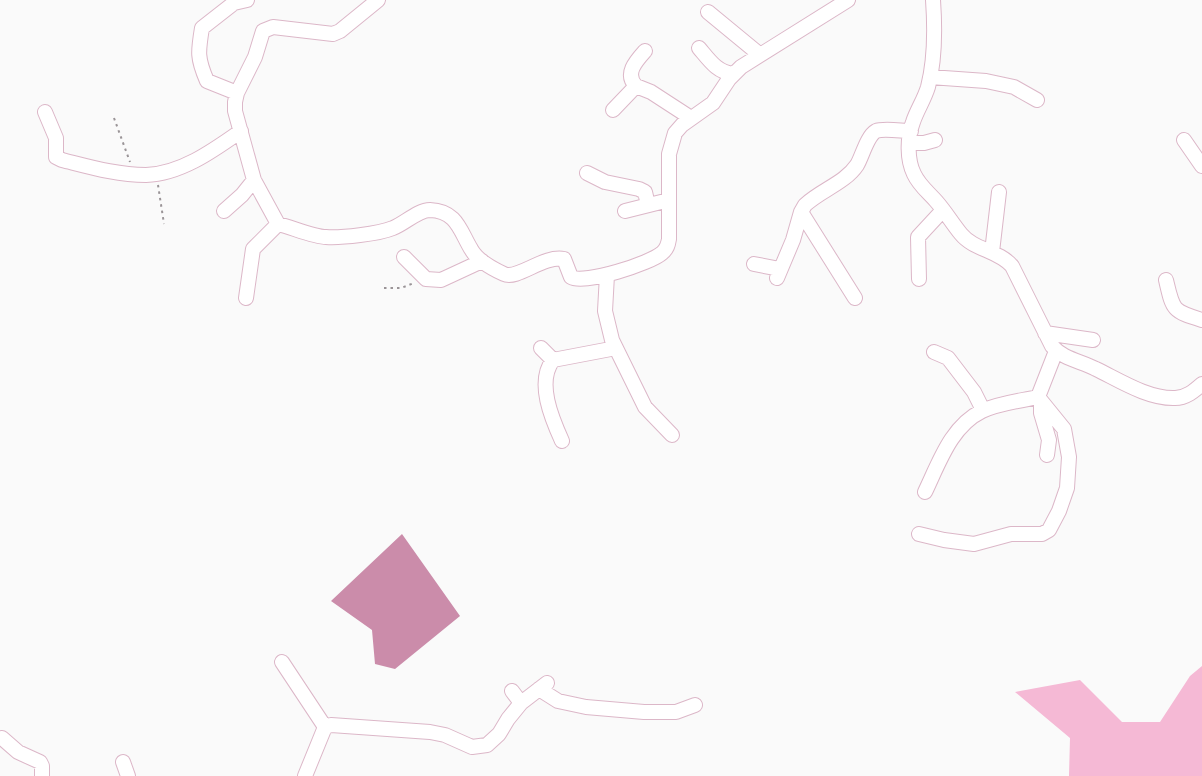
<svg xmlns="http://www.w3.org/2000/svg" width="1202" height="776" font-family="Manrope,sans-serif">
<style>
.green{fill:#f5b9d5}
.water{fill:#cb8caa}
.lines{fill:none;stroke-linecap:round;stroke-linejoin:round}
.minor-casing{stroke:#dcb7c8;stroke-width:16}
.path{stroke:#9a9497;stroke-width:2;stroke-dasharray:2.5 4;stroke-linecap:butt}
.minor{stroke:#fff;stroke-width:14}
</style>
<rect width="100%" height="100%" fill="#fafafa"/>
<path class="green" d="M1202,666V776H1069L1070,738L1015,692L1080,680L1122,722H1160L1190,676Z"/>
<path class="water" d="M402,534L460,616L395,669L375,664L372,630L331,601Z"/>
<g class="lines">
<defs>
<path id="minor" d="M378,0L340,31L333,34L273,27L263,31L255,57L237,93L235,102V111L254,180L278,224C291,227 314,237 326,237C341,238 379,234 393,228C404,224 418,210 430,210C457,211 460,231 471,249C477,260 493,269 504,274C518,280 543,255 564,259L571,277C584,285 651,263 662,253C667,249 668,245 669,239V154L675,133L682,125L713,103L729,79L741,67L848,0
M933,0C935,28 935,60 928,87C924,100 917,110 913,122C907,138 907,160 914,174C919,185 928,192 936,201C945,211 952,223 961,234C974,250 998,250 1012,266L1052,346C1063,359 1081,361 1096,369C1119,380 1148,399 1175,398C1186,398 1194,391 1202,384
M708,12L759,54
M699,48C710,61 717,72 733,74
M930,77L986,81L1014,87L1037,100
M636,86C624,74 636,61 645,51
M237,93L207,81C197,58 198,52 202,28L234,3L247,0
M613,110L636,86L651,92L691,118
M45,112L56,138V157L62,160C90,167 117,175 146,175C181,174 214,150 241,131
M1184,140L1202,166
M909,143H924L935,140
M587,173L605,182L639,189L645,192L648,205
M224,211L242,195L254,180
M625,211L669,200
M801,212L855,298
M992,252L999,192
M404,257L426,279L441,280L482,261
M754,264L780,269
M607,275L605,311L612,340L645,407L672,435
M777,278L793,240L801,212L805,205C821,190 845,183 857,165C862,157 867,136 876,131C883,128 902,131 911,131
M919,279L918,237L943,210
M1166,280C1173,310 1172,311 1202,320
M246,298L253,249L278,224
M1045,333L1093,340
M541,348L553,360
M934,352L948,358L974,392L983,410
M1041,401V413L1049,440L1047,455
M562,441C552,419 536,382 553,360L616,348
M925,492C939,463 951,426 982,411C999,403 1020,401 1038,397L1056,351
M919,534L944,540L974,544L1011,534H1042L1049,530L1059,511L1067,488L1069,457L1064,429L1038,397
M282,662L325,727
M539,689L558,701L586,707L644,712H676L695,705
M512,691L521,703
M2,738L18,752L40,762L42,766V776
M123,762L128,776
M305,776L325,727L331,725L430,732L445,735L472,747L487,745L499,734L508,719L521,703L547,683"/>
</defs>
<use href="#minor" class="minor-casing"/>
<path class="path" d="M114,118L130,162
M158,185L164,224
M384,288H401L414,283"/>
<use href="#minor" class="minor"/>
</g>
</svg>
